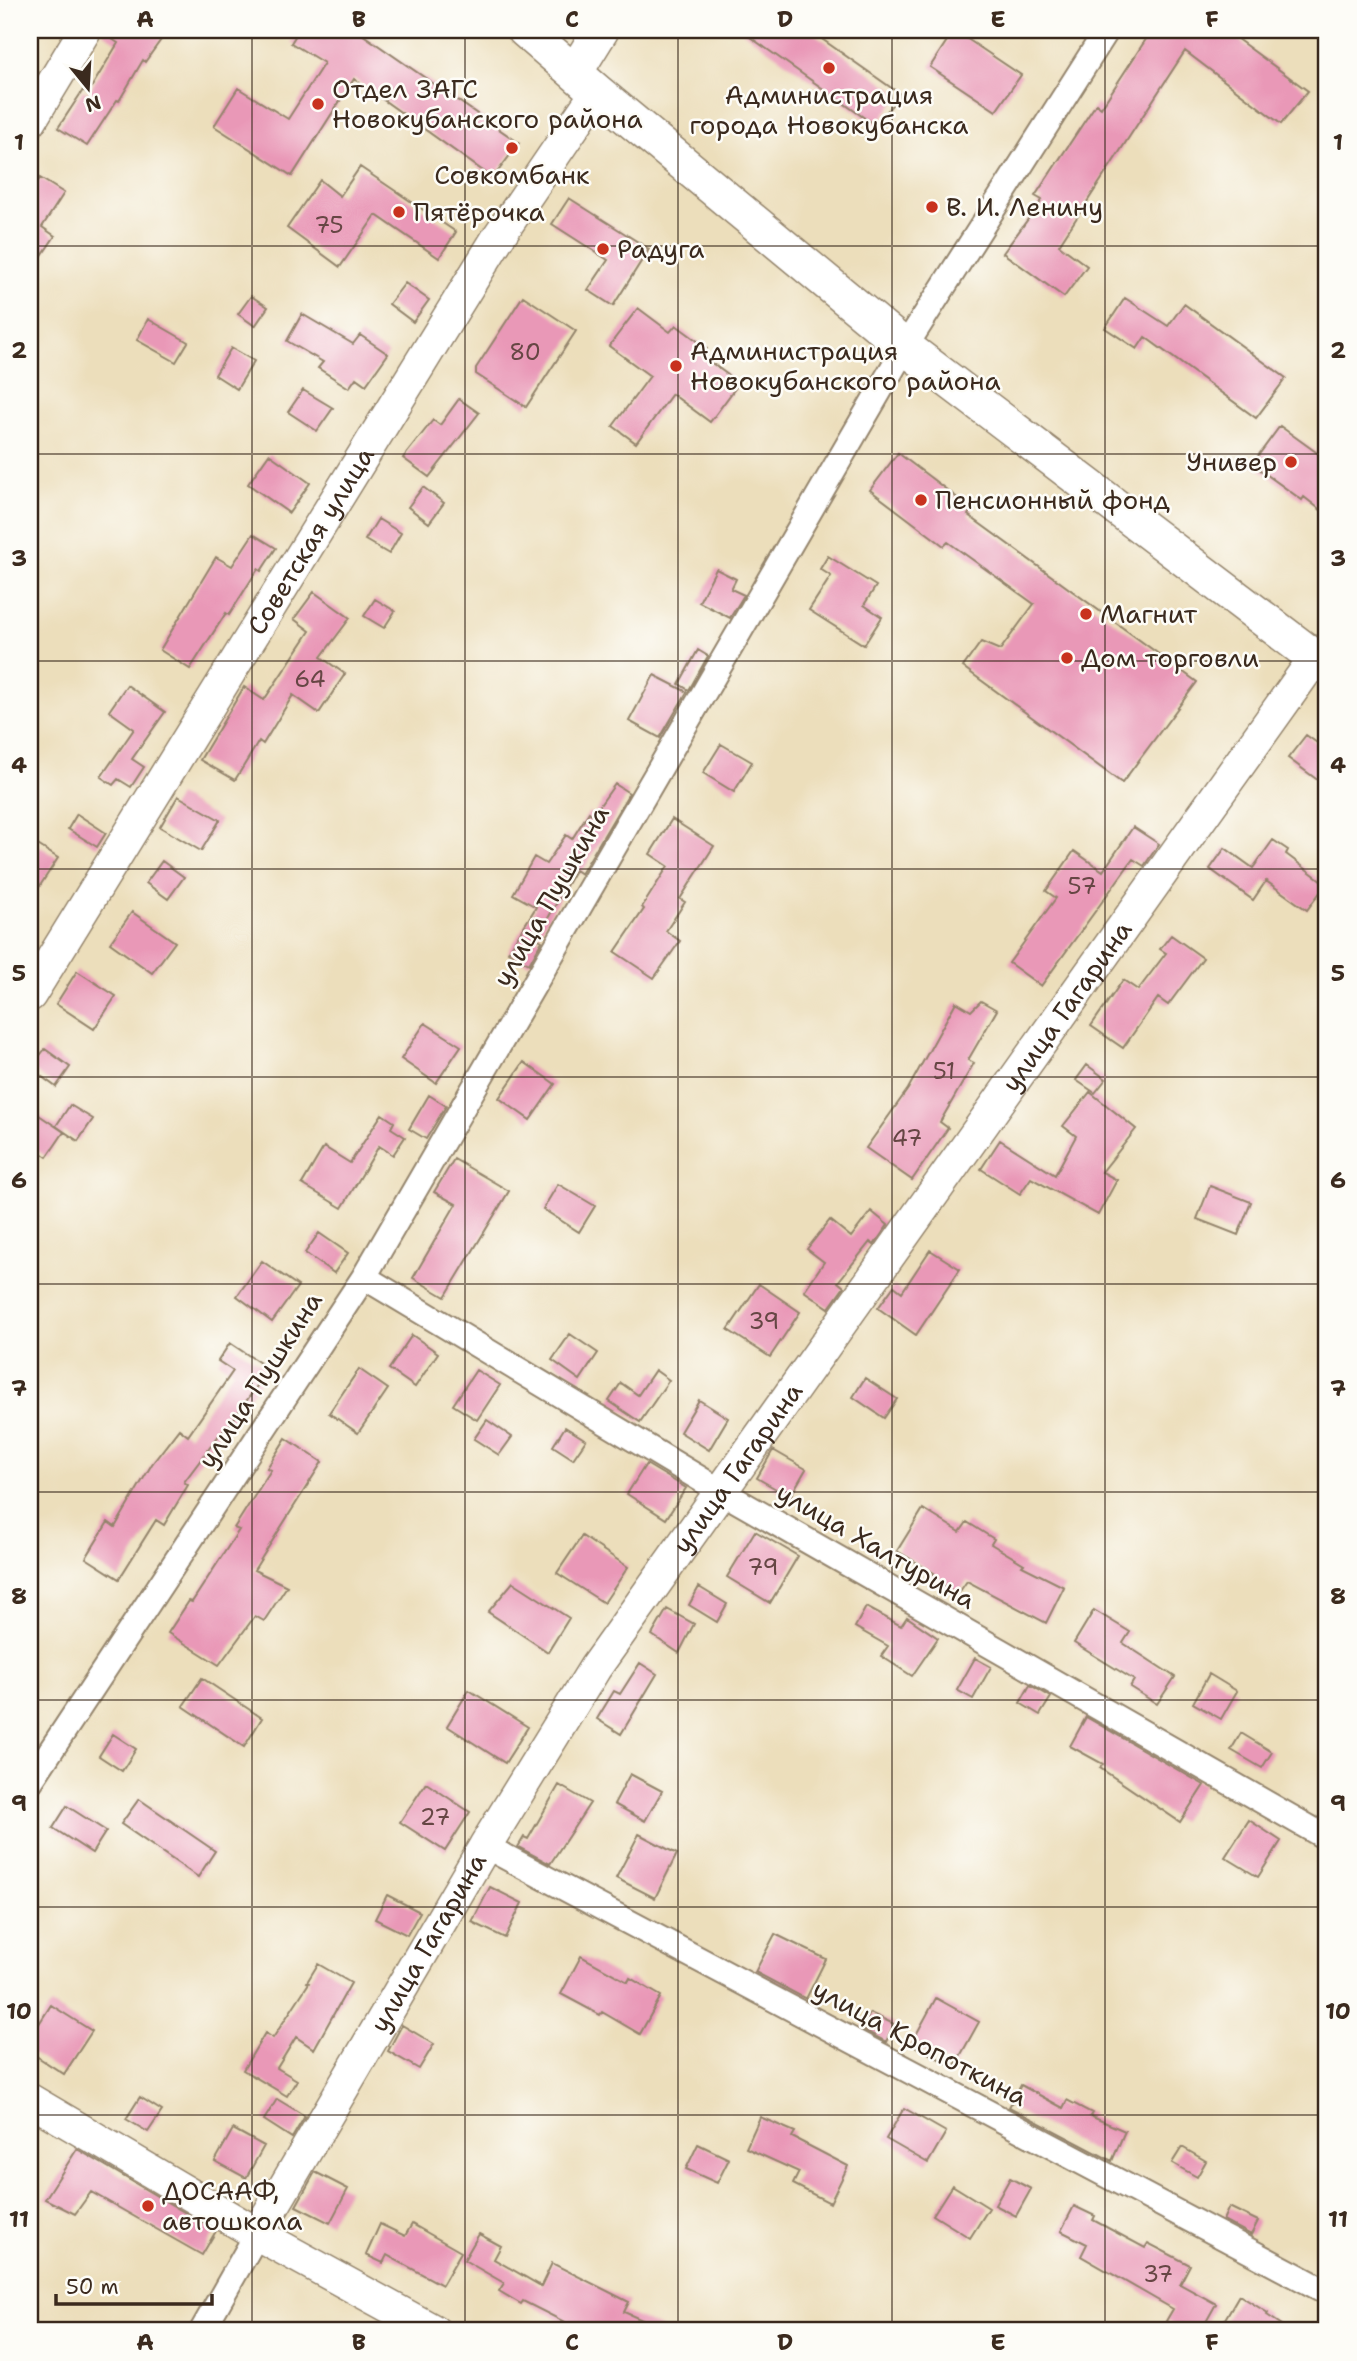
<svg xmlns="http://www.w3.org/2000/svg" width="1357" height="2361" font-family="'Shantell Sans',sans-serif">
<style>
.building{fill:#e998b7}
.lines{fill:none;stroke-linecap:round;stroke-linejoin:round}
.minor-casing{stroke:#94846c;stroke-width:28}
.tertiary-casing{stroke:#94846c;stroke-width:35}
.secondary-casing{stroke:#94846c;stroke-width:38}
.minor{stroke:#fff;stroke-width:24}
.tertiary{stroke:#fff;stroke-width:32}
.secondary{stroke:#fff;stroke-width:35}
.grid{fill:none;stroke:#3b2a1e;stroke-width:2;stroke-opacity:0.55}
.poi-dot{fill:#c8321e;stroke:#fdfcf7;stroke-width:2.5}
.labels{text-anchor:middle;stroke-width:5;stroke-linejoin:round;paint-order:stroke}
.number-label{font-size:23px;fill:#664644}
.poi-label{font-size:26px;fill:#3b2a1e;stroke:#fdfcf7;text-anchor:start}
.street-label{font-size:26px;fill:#3b2a1e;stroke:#fdfcf7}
.neatline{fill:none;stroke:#3b2a1e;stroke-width:2.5}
.grid-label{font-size:23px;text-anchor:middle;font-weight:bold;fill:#3b2a1e}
</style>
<rect width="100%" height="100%" fill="#fdfcf7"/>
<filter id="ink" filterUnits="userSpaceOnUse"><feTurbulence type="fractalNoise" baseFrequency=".0143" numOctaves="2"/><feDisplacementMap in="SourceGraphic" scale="14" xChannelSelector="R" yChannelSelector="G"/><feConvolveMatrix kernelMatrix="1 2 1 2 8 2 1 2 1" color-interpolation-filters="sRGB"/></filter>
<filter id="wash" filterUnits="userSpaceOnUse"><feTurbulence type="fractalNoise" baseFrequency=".00686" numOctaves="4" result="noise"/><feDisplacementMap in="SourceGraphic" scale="28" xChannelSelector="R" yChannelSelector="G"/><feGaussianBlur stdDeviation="1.57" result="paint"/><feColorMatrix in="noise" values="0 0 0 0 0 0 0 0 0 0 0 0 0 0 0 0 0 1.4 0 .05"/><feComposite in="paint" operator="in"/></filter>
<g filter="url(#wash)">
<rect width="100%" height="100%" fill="#ecdebb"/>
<g id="blocks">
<path class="building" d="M103,30H168L145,62L143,60L119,101L117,100L87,146L58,128L83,90L88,93L118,43L103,33Z
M299,30H356L519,143L493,178L354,79L292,176L214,126L238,88L288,119L324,63L291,43Z
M740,30H809L900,94L876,126Z
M954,30L1021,75L996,111L930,67Z
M1152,30H1225L1308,91L1281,124L1185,51L1059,245L1087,266L1064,297L1003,253L1042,200L1035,196L1096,104L1101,108Z
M360,167L456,232L439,258L376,215L340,267L287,228L320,180L340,196Z
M40,178L64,193L42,227L55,236L30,273V195Z
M569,198L649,249L613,306L588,290L608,260L552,224Z
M405,283L429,300L413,322L389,304Z
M251,296L268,307L255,326L238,314Z
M523,296L576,331L526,407L476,374V368Z
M1125,298L1168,326L1184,304L1286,378L1256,418L1145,337L1137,349L1105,328Z
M638,308L670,332L676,325L707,348L702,356L739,383L710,422L672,394L636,443L613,426L650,376L609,346Z
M302,314L353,344L360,335L388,354L366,385L356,378L349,388L318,368L323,362L287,341Z
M148,319L188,342L176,362L137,340Z
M231,348L254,361L237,389L215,375Z
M303,390L333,408L317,431L288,412Z
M459,399L479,413L429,477L403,458L433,420L440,425Z
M1280,426L1327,460V515L1304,497L1302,500L1252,464Z
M898,453L972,509L968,515L1197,682L1122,783L963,667L981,642L1000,650L1034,604L948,542L944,546L870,490Z
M269,454L310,483L289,513L248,484Z
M423,487L444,503L429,523L408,507Z
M378,519L401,533L389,554L365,540Z
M253,534L276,548L261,571L258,569L229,615L226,613L190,669L160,650L216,557L232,566Z
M828,556L876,586L864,605L882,617L864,645L809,610L831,576L820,569Z
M716,569L736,579L731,589L744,595L730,618L699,602Z
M314,592L350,618L321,657L345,674L319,713L293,695L263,744L259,741L235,780L200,760L244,687L264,700L310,631L294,619Z
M375,599L395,611L384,628L364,616Z
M698,650L708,656L689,690L679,684Z
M654,675L687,692L660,738L629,721Z
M127,685L165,712L132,759L144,767L131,787L118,779L113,785L101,777L134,729L109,711Z
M1306,735L1327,750V787L1288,758Z
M721,744L752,762L734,792L703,773Z
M615,784L629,793L581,874L575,870L537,938L542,941L529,964L508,952L536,907L513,894L534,857L546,864L566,835L572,839L589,812L593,815Z
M178,796L220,820L201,851L160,827Z
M77,814L106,833L97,847L68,829Z
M672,819L714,846L680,899L685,902L666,931L680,941L654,978L615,952L644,909L642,907L668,866L650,854Z
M1133,827L1159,844L1144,866L1133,859L1041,986L1009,963L1056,898L1046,891L1074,851L1103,871Z
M30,840L58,858L30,901Z
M1273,840L1288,850L1286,854L1326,884L1307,910L1266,881L1253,900L1210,869L1225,848L1253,868Z
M162,861L184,877L168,899L146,883Z
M132,912L175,942L152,973L110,943Z
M1171,935L1203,958L1168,1005L1158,998L1123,1048L1091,1026L1123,980L1138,990L1166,953L1160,949Z
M77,971L116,996L94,1029L56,1004Z
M981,1001L997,1010L968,1060L974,1063L940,1122L948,1128L912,1180L866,1148L908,1089L956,1002L971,1011Z
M425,1023L461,1046L436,1083L401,1059Z
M45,1049L70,1067L56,1087L30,1068Z
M524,1062L555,1084L530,1120L499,1098Z
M1087,1065L1106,1079L1095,1093L1076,1080Z
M1090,1092L1136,1129L1102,1172L1117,1180L1098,1215L1031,1178L1020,1194L981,1169L1000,1140L1055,1175L1076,1136L1063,1126Z
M429,1095L446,1106L426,1139L409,1129Z
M70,1105L93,1119L78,1141L56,1126Z
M30,1109L64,1132L47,1157L30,1146Z
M382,1114L394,1122L391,1128L405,1137L393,1155L379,1146L342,1208L302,1184L324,1147L350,1163Z
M454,1159L509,1191L445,1297L413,1278L456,1204L434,1192Z
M558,1184L595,1206L579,1232L543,1209Z
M1210,1186L1251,1202L1238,1235L1197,1219Z
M871,1211L888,1225L874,1245L870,1242L838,1282L844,1287L829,1308L804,1291L824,1262L807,1249L830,1220L851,1237Z
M319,1233L348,1253L334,1273L305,1253Z
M930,1250L960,1269L916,1335L878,1308L894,1286L902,1292Z
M262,1261L298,1286L272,1322L237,1296Z
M759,1284L800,1312L770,1357L728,1330Z
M570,1334L598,1353L580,1380L552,1360Z
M412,1335L438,1353L415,1387L389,1369Z
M230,1343L269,1369L228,1427L226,1426L184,1482L188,1485L164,1525L156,1520L119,1579L86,1558L108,1522L115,1527L152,1464L179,1429L188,1436L233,1371L218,1361Z
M359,1369L388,1389L358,1433L329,1413Z
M476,1370L500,1385L477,1420L453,1405Z
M655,1370L669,1380L640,1422L609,1401L621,1383L638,1395Z
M865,1378L897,1399L884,1418L853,1397Z
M699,1400L728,1418L709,1450L680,1432Z
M487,1420L512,1437L499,1455L474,1439Z
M565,1427L586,1440L573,1459L553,1446Z
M286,1438L322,1462L254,1570L287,1586L264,1621L255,1616L219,1665L168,1633L189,1601L192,1602L239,1530L234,1528L271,1470L267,1468Z
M773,1450L806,1469L790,1497L757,1478Z
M646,1464L686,1488L666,1519L627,1494Z
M923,1509L960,1532L967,1522L994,1539L991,1544L1024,1564L1022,1566L1064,1587L1046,1623L967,1581L958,1594L931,1577L934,1573L897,1551Z
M755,1531L798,1556L770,1603L727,1577Z
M582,1536L628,1567L604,1603L557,1573Z
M513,1582L569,1618L548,1652L488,1612Z
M699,1587L727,1604L717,1622L689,1605Z
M866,1607L901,1626L907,1617L938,1638L912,1676L881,1656L888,1646L855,1627Z
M667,1609L694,1624L679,1653L652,1635Z
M1094,1610L1130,1632L1123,1643L1175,1677L1157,1704L1130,1687L1134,1680L1074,1643Z
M975,1658L991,1667L973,1699L957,1690Z
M640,1663L657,1674L621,1734L597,1719L614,1691L620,1694Z
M1209,1674L1237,1691L1221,1719L1193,1703Z
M202,1678L262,1718L244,1747L183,1706Z
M1030,1685L1051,1697L1040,1715L1020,1703Z
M469,1690L528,1727L505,1763L447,1726Z
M1086,1717L1204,1785L1180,1822L1100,1768L1103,1764L1070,1746Z
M1241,1733L1272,1752L1262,1768L1231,1750Z
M113,1734L136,1749L122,1771L99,1756Z
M630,1774L662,1791L645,1821L614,1804Z
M426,1783L470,1812L445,1851L400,1822Z
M559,1785L590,1803L550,1864L518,1847L524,1837L528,1839Z
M139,1799L215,1851L198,1877L121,1824Z
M67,1806L106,1831L92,1853L53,1828Z
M1249,1820L1281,1841L1258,1877L1225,1857Z
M639,1834L677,1854L655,1898L616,1878Z
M490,1887L522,1903L505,1938L472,1922Z
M387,1895L420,1912L407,1935L375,1919Z
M775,1934L826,1959L806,1999L755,1972Z
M581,1956L628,1982L630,1978L661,1996L640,2034L602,2012L600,2015L561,1994Z
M318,1964L351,1983L314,2049L296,2037L277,2068L297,2080L287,2096L243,2070L265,2033L273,2038L309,1983L307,1982Z
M936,1998L979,2022L954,2067L911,2044Z
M51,2005L92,2031L64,2074L30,2052V2038Z
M870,2013L894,2024L886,2042L862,2029Z
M402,2025L434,2044L419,2069L388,2051Z
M1021,2085L1063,2108L1067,2100L1092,2113L1090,2116L1125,2131L1112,2161L1009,2107Z
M140,2097L162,2111L148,2132L126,2119Z
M277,2099L305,2116L292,2138L264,2120Z
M904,2108L946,2132L928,2163L886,2139Z
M760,2117L795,2132L792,2137L848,2166L830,2203L793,2184L799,2172L746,2148Z
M233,2129L264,2146L246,2178L215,2161Z
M698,2144L729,2159L717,2183L686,2169Z
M1182,2147L1206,2161L1197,2177L1172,2163Z
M77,2149L216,2231L202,2255L91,2192L75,2214L45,2199Z
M315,2172L348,2189L330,2223L296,2206Z
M1010,2178L1031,2189L1016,2216L995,2205Z
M952,2185L989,2208L970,2238L933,2215Z
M1074,2206L1095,2216L1093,2220L1145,2248L1148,2243L1190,2265L1180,2284L1216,2304L1201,2331H1184L1166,2321L1173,2309L1081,2256L1087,2244L1061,2231Z
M1229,2207L1258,2221L1251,2235L1223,2220Z
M380,2224L405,2236L412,2224L461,2252L442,2285L387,2255L383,2263L366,2255Z
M479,2234L501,2246L494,2259L541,2286L552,2263L629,2302L624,2312L667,2331H582L523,2301L521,2304L499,2291L504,2283L464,2260Z
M1239,2295L1268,2313L1267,2315L1291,2331H1235L1222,2324Z"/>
</g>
</g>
<g filter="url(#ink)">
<use href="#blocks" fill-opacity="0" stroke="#94846c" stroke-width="2"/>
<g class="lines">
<defs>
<path id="minor" d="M364,1277L722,1492L1327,1838
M30,1782L364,1277L905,347L1107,30
M485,1846L1327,2292
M202,2331L257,2234"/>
<g id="tertiary">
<path d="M30,121L85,30"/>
<path id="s1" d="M30,995L499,236L597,92"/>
<path d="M30,2100L257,2234L434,2331"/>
<path id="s2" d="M257,2234L485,1846L595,1668L1315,658"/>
</g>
<path id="secondary" d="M525,30L597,92L905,347L1327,667
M575,72L601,30"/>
</defs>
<use href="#minor" class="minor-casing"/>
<use href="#tertiary" class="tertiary-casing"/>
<use href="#secondary" class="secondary-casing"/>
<use href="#minor" class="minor"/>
<use href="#tertiary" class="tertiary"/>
<use href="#secondary" class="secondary"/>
</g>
</g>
<path class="grid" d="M252,30V2331M465,30V2331M678,30V2331M892,30V2331M1105,30V2331M30,246H1327M30,454H1327M30,661H1327M30,869H1327M30,1077H1327M30,1284H1327M30,1492H1327M30,1700H1327M30,1907H1327M30,2115H1327"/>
<g class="poi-dot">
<circle cx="829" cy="68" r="7"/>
<circle cx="318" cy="104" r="7"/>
<circle cx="512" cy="148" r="7"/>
<circle cx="932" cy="207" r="7"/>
<circle cx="399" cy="212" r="7"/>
<circle cx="603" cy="249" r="7"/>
<circle cx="676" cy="366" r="7"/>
<circle cx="1291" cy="462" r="7"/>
<circle cx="921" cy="500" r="7"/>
<circle cx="1086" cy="614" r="7"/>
<circle cx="1067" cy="658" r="7"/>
<circle cx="148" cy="2206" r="7"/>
</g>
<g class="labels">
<g class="number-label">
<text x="329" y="233">75</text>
<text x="525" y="360">80</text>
<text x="310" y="687">64</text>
<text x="1082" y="894">57</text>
<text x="944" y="1079">51</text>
<text x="907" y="1146">47</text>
<text x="764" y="1329">39</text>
<text x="763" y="1575">79</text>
<text x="435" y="1825">27</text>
<text x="1158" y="2282">37</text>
</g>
<g class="poi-label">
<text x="332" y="98">Отдел ЗАГС<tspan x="332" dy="30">Новокубанского района</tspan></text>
<text x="829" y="104" text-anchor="middle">Администрация<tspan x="829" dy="30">города Новокубанска</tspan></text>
<text x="512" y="184" text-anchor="middle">Совкомбанк</text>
<text x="946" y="216">В. И. Ленину</text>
<text x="413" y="221">Пятёрочка</text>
<text x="617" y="258">Радуга</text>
<text x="690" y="360">Администрация<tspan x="690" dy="30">Новокубанского района</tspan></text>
<text x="1277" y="471" text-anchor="end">Универ</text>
<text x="935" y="509">Пенсионный фонд</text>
<text x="1100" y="623">Магнит</text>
<text x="1081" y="667">Дом торговли</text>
<text x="162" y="2200">ДОСААФ,<tspan x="162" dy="30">автошкола</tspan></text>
</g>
<g class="street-label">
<text dy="9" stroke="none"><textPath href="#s1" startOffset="534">Советская улица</textPath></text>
<text transform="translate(551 896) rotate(-60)" y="9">улица Пушкина</text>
<text dy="9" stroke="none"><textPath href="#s2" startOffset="1472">улица Гагарина</textPath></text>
<text transform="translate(260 1380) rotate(-57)" y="9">улица Пушкина</text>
<text dy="9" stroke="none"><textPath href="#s2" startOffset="905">улица Гагарина</textPath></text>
<text transform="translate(876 1546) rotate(30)" y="9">улица Халтурина</text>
<text dy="9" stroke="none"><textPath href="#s2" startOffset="338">улица Гагарина</textPath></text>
<text transform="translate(920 2043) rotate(28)" y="9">улица Кропоткина</text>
</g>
</g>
<rect width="1357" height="2361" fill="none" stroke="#fdfcf7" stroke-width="77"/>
<g transform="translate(88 88) rotate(162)" stroke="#fdfcf7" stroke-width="5" paint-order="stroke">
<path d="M0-5L12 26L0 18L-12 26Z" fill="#3b2a1e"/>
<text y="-10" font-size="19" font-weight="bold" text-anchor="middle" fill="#3b2a1e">N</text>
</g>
<path d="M56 2294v10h156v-10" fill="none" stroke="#3b2a1e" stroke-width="3.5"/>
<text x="66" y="2294" font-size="21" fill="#3b2a1e" stroke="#fdfcf7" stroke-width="5" paint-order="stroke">50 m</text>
<rect x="38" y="38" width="1280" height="2284" class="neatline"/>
<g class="grid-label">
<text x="145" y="27">A</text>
<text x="359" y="27">B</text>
<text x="572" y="27">C</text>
<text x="785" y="27">D</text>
<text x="998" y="27">E</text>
<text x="1212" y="27">F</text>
<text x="19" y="150">1</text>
<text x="1338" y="150">1</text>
<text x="19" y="358">2</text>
<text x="1338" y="358">2</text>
<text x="19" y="566">3</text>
<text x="1338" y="566">3</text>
<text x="19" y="773">4</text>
<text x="1338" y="773">4</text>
<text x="19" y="981">5</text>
<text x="1338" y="981">5</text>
<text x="19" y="1188">6</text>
<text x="1338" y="1188">6</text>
<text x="19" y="1396">7</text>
<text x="1338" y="1396">7</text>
<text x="19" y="1604">8</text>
<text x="1338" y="1604">8</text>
<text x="19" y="1811">9</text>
<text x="1338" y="1811">9</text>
<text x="19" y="2019">10</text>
<text x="1338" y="2019">10</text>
<text x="19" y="2227">11</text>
<text x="1338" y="2227">11</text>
<text x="145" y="2350">A</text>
<text x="359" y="2350">B</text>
<text x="572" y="2350">C</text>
<text x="785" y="2350">D</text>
<text x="998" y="2350">E</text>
<text x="1212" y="2350">F</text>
</g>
</svg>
